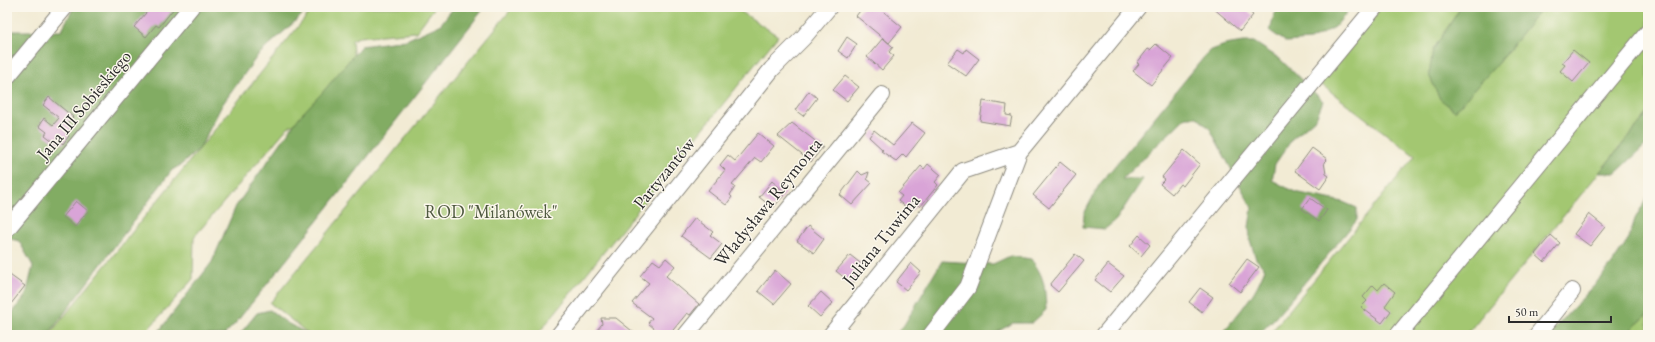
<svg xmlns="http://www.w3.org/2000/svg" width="1655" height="342" font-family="'EB Garamond',serif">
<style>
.green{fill:#a3c771;stroke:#67794e}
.forest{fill:#82ac63;stroke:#566c47}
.building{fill:#d9a4d7}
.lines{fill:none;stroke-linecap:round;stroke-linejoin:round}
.street-casing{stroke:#8e8b80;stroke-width:18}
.street{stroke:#fff;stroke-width:16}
.labels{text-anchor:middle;stroke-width:3;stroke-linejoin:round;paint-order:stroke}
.street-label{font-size:18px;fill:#2b2b2b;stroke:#fbf7ec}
.park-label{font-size:18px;fill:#4f5a40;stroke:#fbf7ec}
</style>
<rect width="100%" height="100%" fill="#fbf7ec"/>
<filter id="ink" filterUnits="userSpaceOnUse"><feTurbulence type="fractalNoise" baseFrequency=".025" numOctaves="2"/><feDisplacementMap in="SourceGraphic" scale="8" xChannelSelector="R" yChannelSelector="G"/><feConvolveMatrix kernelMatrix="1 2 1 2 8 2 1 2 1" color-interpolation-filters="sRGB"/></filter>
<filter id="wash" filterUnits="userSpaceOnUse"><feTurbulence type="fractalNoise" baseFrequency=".012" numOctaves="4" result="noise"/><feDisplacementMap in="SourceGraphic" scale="16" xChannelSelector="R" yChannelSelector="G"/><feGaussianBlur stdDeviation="0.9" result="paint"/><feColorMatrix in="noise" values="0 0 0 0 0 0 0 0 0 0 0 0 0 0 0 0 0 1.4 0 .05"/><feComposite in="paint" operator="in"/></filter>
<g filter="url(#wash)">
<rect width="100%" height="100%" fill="#f2ebd4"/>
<path class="green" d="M314,7H435L416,32L359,37L352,40L354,66L317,114L288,127L194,237L193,279L143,335H49Z
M513,7H734L778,36L537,335H310L270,303Z
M1382,7H1461L1433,50L1497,64L1543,7H1648V113L1466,335H1269L1415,156L1318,82Z
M1648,314V335H1625Z"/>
<path class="forest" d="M74,7H311L258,55L222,105L200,148L181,165L172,170L48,335H7V320L26,295L33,266L19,241L7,238V31H61Z
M454,7H485L297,247L234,325L224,335H156L212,262L236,206L300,116L322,93L361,46L406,40L440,25Z
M1280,7H1351L1335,27L1310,40L1286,42L1270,31L1274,15Z
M1461,7H1543L1497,64L1455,111L1440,99L1429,75L1433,50Z
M1243,42H1254L1280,59L1323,101L1316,118L1293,138L1275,164L1272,180L1295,192L1343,202L1357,208V220L1275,318L1258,335H1229L1224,332C1231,321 1240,313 1247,302C1255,292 1260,281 1265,269L1256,259L1250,240L1249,227L1252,208L1210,129L1197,117H1186L1122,179H1143L1116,220L1105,229L1083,227L1084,214L1099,185L1209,51L1225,45Z
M1648,113V143L1616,173H1599Z
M1648,196V314L1625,335H1548L1591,289L1612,264L1629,238L1635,219Z
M1010,256L1031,259C1045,277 1045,287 1046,310L1032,323H1013L992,335H895L904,325L942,261L993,264Z
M270,310L287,323L310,335H239L257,313Z"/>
<g id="blocks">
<path class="building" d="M151,7H175L159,27L156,25L146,37L134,27Z
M863,7H878L902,27L889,43L856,16Z
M1212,7H1243L1253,15L1240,31Z
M847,37L857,44L848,58L838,51Z
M883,38L893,47L889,52L894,56L882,70L867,57Z
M1156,44L1173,58L1151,85L1133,71L1139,64L1137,63L1148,49L1150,50Z
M958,49L964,53L966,49L979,59L966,76L947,63Z
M1573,50L1589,63L1573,82L1560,71L1565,65L1562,63Z
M845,76L859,87L847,101L833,90Z
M809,91L817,98L803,116L795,110Z
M49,97L73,117L67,124L72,128L67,134L69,136L63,144L61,142L58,145L45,135L47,132L39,126L44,118L53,125L59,118L43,105Z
M983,101L1007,105L1006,115L1012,116L1010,126L980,121Z
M792,123L823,147L811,162L778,136Z
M912,123L925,133L906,157L903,154L896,161L881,151L883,150L869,137L874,130L893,145Z
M758,133L774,146L761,162L755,158L732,185L735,187L730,195L732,197L726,205L708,191L725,170L720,165L728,155L735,161Z
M1312,148L1327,159L1324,162L1326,174L1329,176L1320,189L1295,171Z
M1184,150L1200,164L1183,186L1180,184L1172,194L1160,184L1165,179L1162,177Z
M1060,162L1076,175L1049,208L1033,195Z
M928,164L941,175L935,182L938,185L920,207L917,204L911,211L898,201L902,196L898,193L921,166L924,169Z
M858,171L862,175L869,172L867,179L872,183L852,205L840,195Z
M772,181L786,193L773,208L759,197Z
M1310,198L1327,210L1319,221L1302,209Z
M76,201L88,211L75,227L63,217Z
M1589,214L1605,227L1590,246L1574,234Z
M695,218L713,232L710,235L722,244L711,258L681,236Z
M808,226L824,239L814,253L797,241Z
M1139,235L1150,245L1141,256L1130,246Z
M1551,235L1560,243L1544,262L1535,254Z
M1075,254L1084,261L1058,292L1050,285Z
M850,255L864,266L859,272L861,274L852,284L836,271Z
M666,258L675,266L666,276L699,304L690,315L687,313L669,335H662L648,323L652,318L632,303L649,283L640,276L653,260L660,265Z
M1247,259L1259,267L1240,292L1229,283Z
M911,263L921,272L906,290L896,282Z
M1108,264L1124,276L1110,292L1095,280Z
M775,270L791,284L774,304L758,291Z
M7,273L25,286L7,309Z
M1384,283L1395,292L1385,306L1391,311L1382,323L1361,307L1367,301L1363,297L1373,285L1378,290Z
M1200,288L1213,297L1202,312L1189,302Z
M821,292L833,303L820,317L808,306Z
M601,318H616L637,335H603L597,330L602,324Z"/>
</g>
</g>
<g filter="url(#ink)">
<use href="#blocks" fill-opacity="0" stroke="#8e8b80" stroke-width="1"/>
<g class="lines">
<defs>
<path id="street" d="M7,77L65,7
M7,229L191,7
M559,335L772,69L803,38L829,7
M686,335L882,95
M831,335L963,171L1019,152L1138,7
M931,335L968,287L1019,152
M1104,335L1375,7
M1398,335L1648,32
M1537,335L1572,291"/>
</defs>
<use href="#street" class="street-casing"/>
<use href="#street" class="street"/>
</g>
</g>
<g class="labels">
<g class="street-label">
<text transform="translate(84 105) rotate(-50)" y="6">Jana III Sobieskiego</text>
<text transform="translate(664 173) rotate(-51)" y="6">Partyzantów</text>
<text transform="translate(768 202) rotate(-51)" y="6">Władysława Reymonta</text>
<text transform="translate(881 240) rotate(-51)" y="6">Juliana Tuwima</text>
</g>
<g class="park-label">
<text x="491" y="218">ROD "Milanówek"</text>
</g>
</g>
<rect width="1655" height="342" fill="none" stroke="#fbf7ec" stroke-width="24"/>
<path d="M1509 316v6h102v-6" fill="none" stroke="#2b2b2b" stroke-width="2"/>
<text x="1515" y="316" font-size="12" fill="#2b2b2b" stroke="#fbf7ec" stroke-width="3" paint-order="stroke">50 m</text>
</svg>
